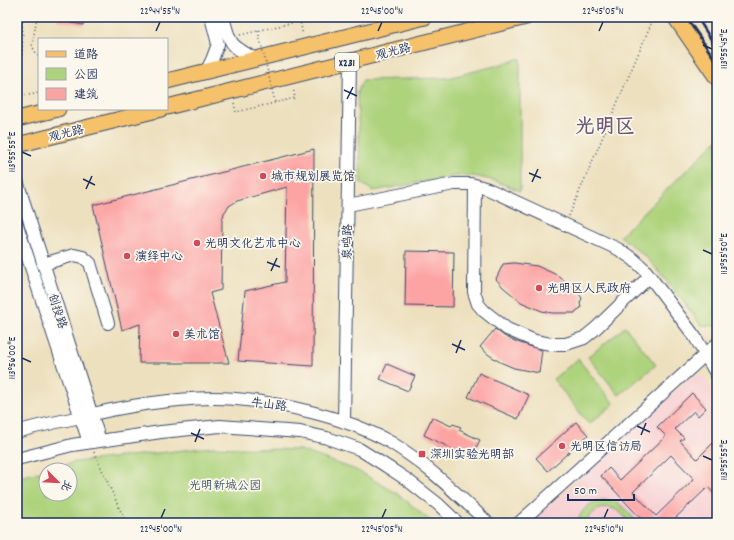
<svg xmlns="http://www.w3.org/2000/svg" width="734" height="540" font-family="Dekko,'LXGW WenKai TC',sans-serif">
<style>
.built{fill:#f7cfd3}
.green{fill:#aed37d;stroke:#64816e}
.building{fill:#fca4a4;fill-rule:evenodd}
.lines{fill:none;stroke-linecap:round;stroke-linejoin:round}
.minor-casing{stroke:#3a4a6c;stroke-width:14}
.major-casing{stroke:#3a4a6c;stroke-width:17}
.path{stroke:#3a4a6c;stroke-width:1.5;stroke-dasharray:1 3;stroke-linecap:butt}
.minor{stroke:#fff;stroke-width:12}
.major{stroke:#f5c16b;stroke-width:15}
.rail{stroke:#1b2f5e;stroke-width:2.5}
.path-bridge{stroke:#3a4a6c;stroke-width:1.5;stroke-dasharray:1 3;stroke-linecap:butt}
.ticks{fill:none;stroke:#1b2f5e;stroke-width:1.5}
.poi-dot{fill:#d1495b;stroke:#fbf7ec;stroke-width:1.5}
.labels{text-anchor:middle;stroke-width:3.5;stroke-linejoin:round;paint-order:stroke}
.shield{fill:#fbf7ec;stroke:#5e6b89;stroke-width:1}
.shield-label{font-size:11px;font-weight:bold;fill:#1b2f5e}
.street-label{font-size:12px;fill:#1b2f5e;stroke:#fbf7ec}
.poi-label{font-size:12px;fill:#1b2f5e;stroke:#fbf7ec;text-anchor:start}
.park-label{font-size:12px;fill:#405866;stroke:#fbf7ec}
.town-label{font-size:20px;font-weight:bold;fill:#6a5876;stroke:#fbf7ec}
.neatline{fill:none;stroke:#1b2f5e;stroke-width:1.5}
.ticks-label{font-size:10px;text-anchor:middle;fill:#1b2f5e}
</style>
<rect width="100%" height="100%" fill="#fbf7ec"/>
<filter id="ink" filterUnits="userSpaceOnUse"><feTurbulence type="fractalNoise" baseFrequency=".025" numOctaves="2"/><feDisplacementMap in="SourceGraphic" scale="8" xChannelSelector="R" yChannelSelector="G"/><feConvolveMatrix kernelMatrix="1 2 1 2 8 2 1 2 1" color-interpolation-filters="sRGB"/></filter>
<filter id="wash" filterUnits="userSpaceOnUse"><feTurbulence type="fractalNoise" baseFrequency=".012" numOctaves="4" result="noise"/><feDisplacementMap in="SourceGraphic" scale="16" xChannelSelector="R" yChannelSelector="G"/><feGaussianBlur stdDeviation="0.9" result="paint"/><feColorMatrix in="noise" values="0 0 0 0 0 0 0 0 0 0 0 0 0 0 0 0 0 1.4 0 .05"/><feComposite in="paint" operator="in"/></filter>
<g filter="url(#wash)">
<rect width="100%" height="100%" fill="#ede0be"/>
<path class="built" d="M692,376H704L717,400V523H530Z"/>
<path class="green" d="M520,58V191L496,181L474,176H455L373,191L361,183L357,92L363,80L448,78L499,65Z
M717,140V326L701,325L668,282L647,258L620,236Z
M625,327L656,365L619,395L588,357Z
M578,359L614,404L589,424L553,379Z
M212,447L300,450L356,470L398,494L433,523H17V478L46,470V494H70V470H46L75,462Z
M600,500C620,499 626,510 638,523H630C626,519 623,514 618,511C606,503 591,510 586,523H577C581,510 588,504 600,500Z"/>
<g id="blocks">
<path class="building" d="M58,17H81L85,18L83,25L57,20Z
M314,149L313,366L238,361L245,291L285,282L287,187L237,201L229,206L224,213L222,221L221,290L210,293L229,363H139L140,324L122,330L93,205Z
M406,251L454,252L453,307L405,306Z
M514,263L537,266L557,275L575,289L582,298L580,303L581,308L576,311L575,313H552L542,311L521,302L503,287L496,279L503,264Z
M495,329L504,336L517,342L542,350L539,373L514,368L500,362L489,355L480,347Z
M387,364L415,376L408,391L380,379Z
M479,373L529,395L518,419L468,397Z
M692,393L706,408L698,416L694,411L675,429L684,438L680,441L697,459L717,439V497L708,487L670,523H645L601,476L609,468L620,480L666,436L657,427ZM671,455L694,479L656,516L633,492Z
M432,417L451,426L453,424L461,427L459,430L480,440L471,458L424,435Z
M576,422L588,435L548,471L536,458Z"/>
</g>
</g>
<g filter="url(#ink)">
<use href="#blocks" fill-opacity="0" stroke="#3a4a6c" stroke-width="1"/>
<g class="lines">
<defs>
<path id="minor" d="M223,17C231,46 229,44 255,59
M206,72L212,60L218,44L211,17
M17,181L100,441
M475,185L474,292L478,304L484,311L507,329L535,341L551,344H566L584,338L595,329L650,276
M348,205L454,184H471L488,189L618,249L633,259L645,270L695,337L717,375
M17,225L89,442
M43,264L74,255L83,257L90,263L108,323
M344,422L350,62
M17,432C36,426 56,422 76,418C120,407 167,399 213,398C246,398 279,404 311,412C339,419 365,428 390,442C427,464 457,494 488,523
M17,459L72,445L161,432L220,426L300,432L327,438L359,449L383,464L406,479L438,504L458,523
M519,523L717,344"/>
<path id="major" d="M675,17L717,78
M167,81L425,17
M167,107L526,17
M17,119L58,109
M17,145L161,109"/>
</defs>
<use href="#minor" class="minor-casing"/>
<use href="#major" class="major-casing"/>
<path class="path" d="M37,17L32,46L39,58
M17,21V22
M235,21L251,17
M240,35L300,21L303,35
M17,74C24,56 23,37 22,17
M17,96L36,94L39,92
M234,103L236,112L295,98L293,88
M569,216L654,17
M94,452L126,523"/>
<use href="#minor" class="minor"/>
<use href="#major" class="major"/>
<path class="rail" d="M686,17L717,62
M697,17L717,49"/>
<path class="path-bridge" d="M258,31L275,102"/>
</g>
</g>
<path class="ticks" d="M156,31L160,22M378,31L382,22M599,31L603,22M703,45L712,49M344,90L357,96M347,99L353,87M22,152L31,156M529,173L541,178M83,179L95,185M532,182L538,169M86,189L92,176M703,250L712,254M267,262L280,267M271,271L277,258M452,344L465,350M456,353L461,340M22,358L31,362M637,426L650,432M191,433L204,439M641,435L646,423M195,442L200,429M703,456L712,460M161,518L165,509M382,518L386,509M604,518L608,509"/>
<g class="poi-dot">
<circle cx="263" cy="176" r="4"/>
<circle cx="197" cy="243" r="4"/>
<circle cx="127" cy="256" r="4"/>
<circle cx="539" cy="288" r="4"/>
<circle cx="176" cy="334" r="4"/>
<circle cx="562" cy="446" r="4"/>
<rect x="418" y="450" width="8" height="8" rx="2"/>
</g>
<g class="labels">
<rect class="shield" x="335" y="53" width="24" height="18" rx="3"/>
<g class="shield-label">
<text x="347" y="66">X231</text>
</g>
<g class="street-label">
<text transform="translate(393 51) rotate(-14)" y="4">观光路</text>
<text transform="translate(66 133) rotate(-14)" y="4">观光路</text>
<text transform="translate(347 242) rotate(-89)" y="4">泉鸣路</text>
<text transform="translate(58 311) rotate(72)" y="4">创投路</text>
<text transform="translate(269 404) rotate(8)" y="4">牛山路</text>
</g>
<g class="poi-label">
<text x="271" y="180">城市规划展览馆</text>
<text x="205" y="247">光明文化艺术中心</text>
<text x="135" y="260">演绎中心</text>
<text x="547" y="292">光明区人民政府</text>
<text x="184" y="338">美术馆</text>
<text x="570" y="450">光明区信访局</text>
<text x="430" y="458">深圳实验光明部</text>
</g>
<g class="park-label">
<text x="225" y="489">光明新城公园</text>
</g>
<g class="town-label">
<text x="605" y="132">光明区</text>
</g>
</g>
<rect width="734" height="540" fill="none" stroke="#fbf7ec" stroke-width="44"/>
<rect x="38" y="38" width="130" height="72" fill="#fbf7ec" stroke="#a1a7b3"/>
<rect x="46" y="51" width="20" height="6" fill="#f5c16b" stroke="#a1a7b3"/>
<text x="74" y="58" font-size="12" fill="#1b2f5e">道路</text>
<rect x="46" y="68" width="20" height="12" fill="#aed37d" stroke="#a1a7b3"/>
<text x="74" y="78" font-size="12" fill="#1b2f5e">公园</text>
<rect x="46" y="88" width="20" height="12" fill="#fca4a4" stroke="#a1a7b3"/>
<text x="74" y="98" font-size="12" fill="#1b2f5e">建筑</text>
<g transform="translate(58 482) rotate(114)"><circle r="19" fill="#fbf7ec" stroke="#a1a7b3"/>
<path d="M0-3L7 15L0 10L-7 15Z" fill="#d1495b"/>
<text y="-6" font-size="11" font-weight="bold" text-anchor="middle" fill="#1b2f5e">北</text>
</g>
<path d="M568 494v6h66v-6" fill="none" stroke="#1b2f5e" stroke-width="2"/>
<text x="574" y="494" font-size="12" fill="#1b2f5e" stroke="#fbf7ec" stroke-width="3" paint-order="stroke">50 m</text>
<rect x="22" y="22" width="690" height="496" class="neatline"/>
<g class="ticks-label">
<text x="160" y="14">22°44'55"N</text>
<text x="382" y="14">22°45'00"N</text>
<text x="603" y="14">22°45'05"N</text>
<text transform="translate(723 49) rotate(-90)" y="4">113°55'45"E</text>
<text transform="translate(11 152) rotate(-90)" y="4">113°55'55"E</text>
<text transform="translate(723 254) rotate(-90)" y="4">113°55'50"E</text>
<text transform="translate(11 358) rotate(-90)" y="4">113°56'00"E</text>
<text transform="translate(723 460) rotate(-90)" y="4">113°55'55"E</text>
<text x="161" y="532">22°45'00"N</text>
<text x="382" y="532">22°45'05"N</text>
<text x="604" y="532">22°45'10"N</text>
</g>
</svg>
